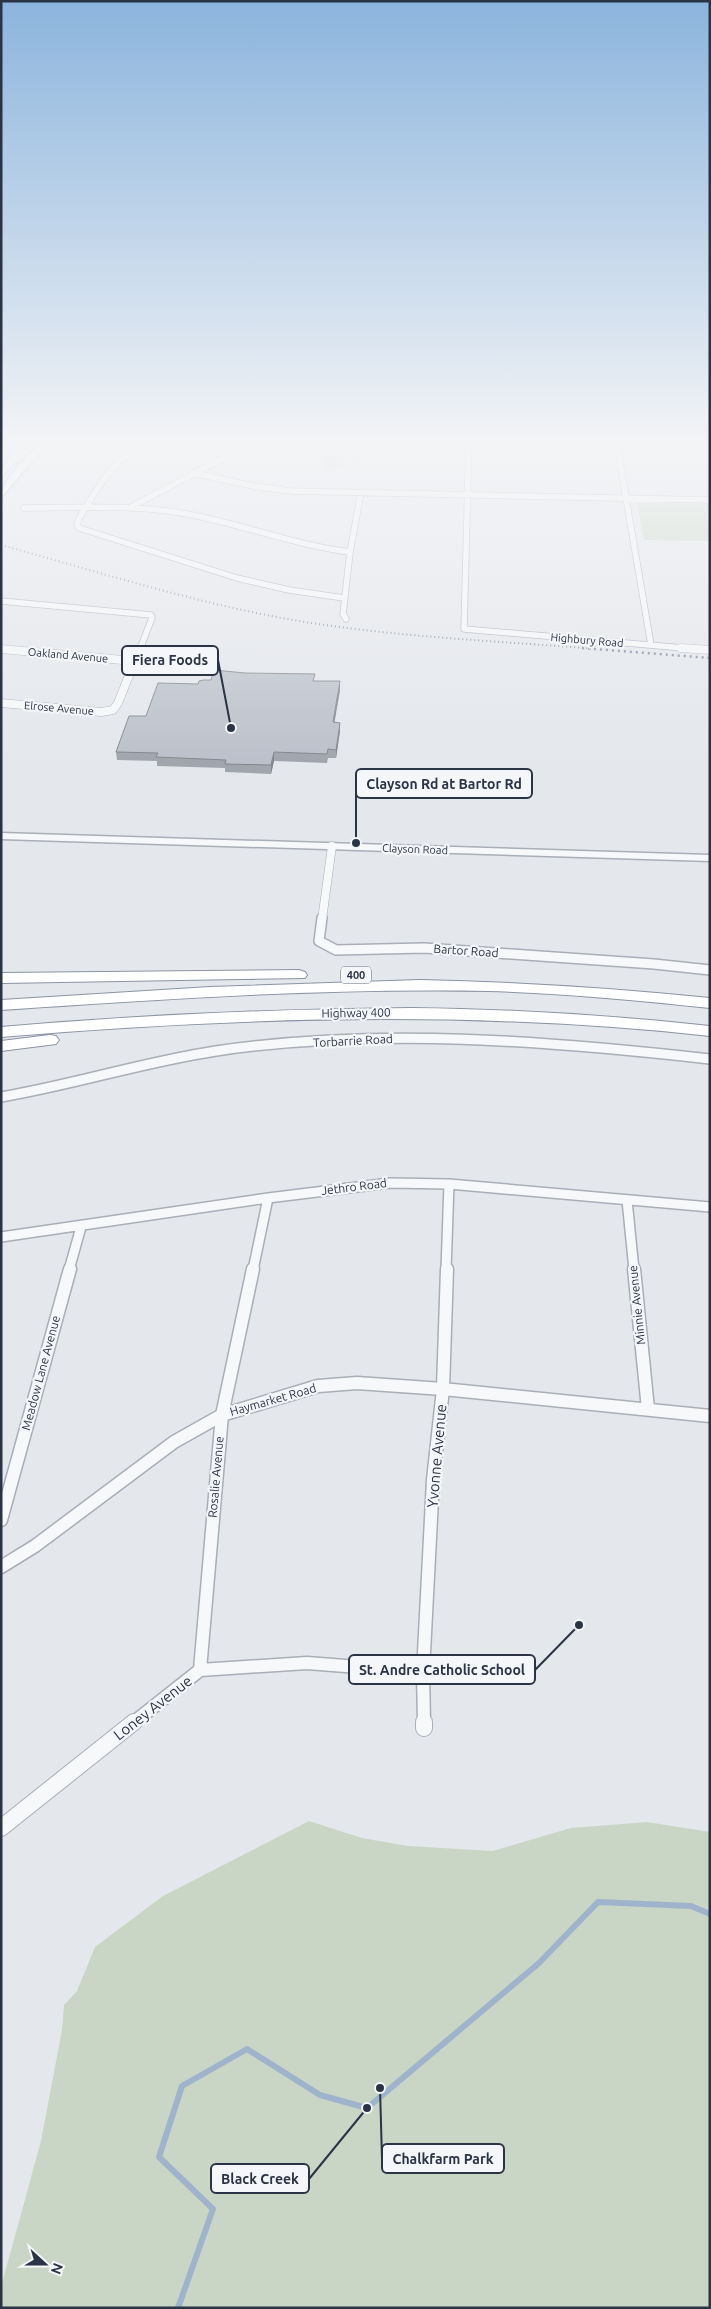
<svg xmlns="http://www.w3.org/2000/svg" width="711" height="2309" font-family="Ubuntu,sans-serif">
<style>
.green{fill:#c9d6c5}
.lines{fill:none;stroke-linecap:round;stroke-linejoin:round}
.stream{stroke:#9fb4cc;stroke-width:6}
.minor-far4-casing{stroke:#a9aeb7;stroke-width:7}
.minor-far3-casing{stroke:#a9aeb7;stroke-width:9}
.minor-far2-casing{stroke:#a9aeb7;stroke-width:12}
.minor-far1-casing{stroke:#a9aeb7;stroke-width:15}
.minor-casing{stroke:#a9aeb7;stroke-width:18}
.tertiary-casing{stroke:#a9aeb7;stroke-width:3}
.secondary-casing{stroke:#a9aeb7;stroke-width:2}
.motorway-casing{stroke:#8b94a3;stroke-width:2}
.minor-far4{stroke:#f7f8fa;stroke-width:5.5}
.minor-far3{stroke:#f7f8fa;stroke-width:8}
.minor-far2{stroke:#f7f8fa;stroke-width:9}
.minor-far1{stroke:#f7f8fa;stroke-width:12}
.minor{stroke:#f7f8fa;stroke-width:16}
.tertiary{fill:#f7f8fa;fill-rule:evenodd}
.secondary{fill:#fff;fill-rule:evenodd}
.motorway{fill:#fff;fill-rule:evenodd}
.rail-far1{stroke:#7d8696;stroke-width:2;stroke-dasharray:1 3;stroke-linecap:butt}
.rail{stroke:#7d8696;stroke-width:2.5;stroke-dasharray:2 4;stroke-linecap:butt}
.wall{fill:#a1a5ae}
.shaded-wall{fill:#83868d}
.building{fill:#bbc0ca;stroke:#83868d}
.labels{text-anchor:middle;stroke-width:4.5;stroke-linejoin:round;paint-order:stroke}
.far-street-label{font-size:11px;fill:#2b3445;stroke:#f4f6f9}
.shield{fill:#f4f6f9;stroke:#676e7b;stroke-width:1}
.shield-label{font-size:11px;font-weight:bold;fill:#2b3445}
.street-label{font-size:12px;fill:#2b3445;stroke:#f4f6f9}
.near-street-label{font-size:15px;fill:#2b3445;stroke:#f4f6f9}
.leader{fill:none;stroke:#2b3445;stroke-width:2}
.callout-dot{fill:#2b3445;stroke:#f4f6f9;stroke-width:2}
.callout{fill:#f4f6f9;stroke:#2b3445;stroke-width:2}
.callout-label{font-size:14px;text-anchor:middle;font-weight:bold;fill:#2b3445}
</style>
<rect width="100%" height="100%" fill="#e4e7ec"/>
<path class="green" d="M411,439L410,452L293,449L264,439Z
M327,452H365L364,459L344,457L341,465L344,467L324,468Z
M637,503L710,504V541L644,540Z
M309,1821L362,1838L408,1846L493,1851L571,1828L647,1822L710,1832V2308H1V2287L41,2141L62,2030L64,2005L77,1991L95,1947L163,1896Z"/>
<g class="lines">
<path class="stream" d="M178,2308L213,2209L159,2157L182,2086L247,2049L320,2095L367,2108L539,1963L598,1902L691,1906L710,1914"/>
<defs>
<path id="minor-far4" d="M149,439C113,460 99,484 79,519L77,524L79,528L237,578L289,590L344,598
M469,439L464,629L695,649
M616,439L651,645
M6,468L13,455L28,439
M193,473L253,486L290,491L710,500
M131,507L259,439
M24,508C78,508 133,504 187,514C242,524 294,545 350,552
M1,601L151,615L152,618L140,649
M346,619L343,614L350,552L361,492"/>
<path id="minor-far3" d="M681,648L710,650
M1,649L134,661
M1,703L101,712L113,710L118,703L140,648
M322,920L332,846"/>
<path id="minor-far2" d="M322,918L319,941L336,950L424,948L654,964L710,970
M1,1097C73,1085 143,1062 216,1051C377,1027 549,1041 710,1059
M627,1200L634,1270
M1,1237L268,1198L390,1183L449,1184L710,1207
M69,1270L81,1227
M253,1270L268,1198
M446,1270L449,1184"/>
<path id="minor-far1" d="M634,1269L648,1409
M1,1520L70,1269
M1,1567L35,1546L174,1442L222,1415L318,1386L357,1383L443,1389L710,1416
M200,1670L222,1415L253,1269
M133,1723L200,1670L307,1663L423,1672
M424,1723L423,1672L433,1480L443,1389L447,1269"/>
<path id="minor" d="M424,1722V1728
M1,1828L134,1722"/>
<path id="tertiary" d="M1,833L710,855V861L1,839Z"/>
<path id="secondary" d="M49,439H56L33,460L1,498C1,478 33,451 49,439Z
M23,450L28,451L1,477L3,466Z"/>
<path id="motorway" d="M299,970L305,972L307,975L305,978L1,983V973Z
M420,980C517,982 613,988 710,998V1008C636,1000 562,993 488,991C325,988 163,999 1,1010V1000L210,987Z
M411,1008C511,1009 610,1015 710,1026V1036C474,1010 237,1017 1,1037V1027C138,1015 274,1009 411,1008Z
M50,1035L56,1036L59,1040L56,1044L1,1051V1041Z"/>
</defs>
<use href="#minor-far4" class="minor-far4-casing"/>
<use href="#minor-far3" class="minor-far3-casing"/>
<use href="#minor-far2" class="minor-far2-casing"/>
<use href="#minor-far1" class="minor-far1-casing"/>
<use href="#minor" class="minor-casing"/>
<use href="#tertiary" class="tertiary-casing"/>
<use href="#secondary" class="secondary-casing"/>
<use href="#motorway" class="motorway-casing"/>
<use href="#minor-far4" class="minor-far4"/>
<use href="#minor-far3" class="minor-far3"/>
<use href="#minor-far2" class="minor-far2"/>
<use href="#minor-far1" class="minor-far1"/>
<use href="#minor" class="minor"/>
<use href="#tertiary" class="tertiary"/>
<use href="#secondary" class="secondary"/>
<use href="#motorway" class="motorway"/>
<path class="rail-far1" d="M1,545C99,572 198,604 299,621C395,637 499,641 597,649"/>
<path class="rail" d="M582,648L710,658"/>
</g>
<path class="wall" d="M315,681L340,690L334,722L340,723V731L336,758H328L327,763L274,761L271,774L225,772V768L157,766V761L117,760L116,752L146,716L198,684Z"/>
<path class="shaded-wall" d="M340,681V690L333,731V722Z
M340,723V731L336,758V750Z
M274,752V761L271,774V765Z"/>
<path class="building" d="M214,670L245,673L315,674L313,681H340L333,722L340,723L336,750L328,749L327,754L274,752L271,765L225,764L226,760L156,757L158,753L116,752L129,716H146L158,683L198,684L199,681L203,680H211Z"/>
<linearGradient id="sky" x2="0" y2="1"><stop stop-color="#8bb4dd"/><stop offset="0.58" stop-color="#f3f4f6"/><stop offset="1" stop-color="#f3f4f6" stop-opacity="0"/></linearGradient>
<rect width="711" height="762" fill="url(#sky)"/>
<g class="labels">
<g class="far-street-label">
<text transform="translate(587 640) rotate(5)" y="4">Highbury Road</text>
<text transform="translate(68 655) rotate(5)" y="4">Oakland Avenue</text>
<text transform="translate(59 708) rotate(5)" y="4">Elrose Avenue</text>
<text transform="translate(415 849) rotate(2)" y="4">Clayson Road</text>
</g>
<rect class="shield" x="341" y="966.5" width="30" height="17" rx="4"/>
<g class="shield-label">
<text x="356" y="979">400</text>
</g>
<g class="street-label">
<text transform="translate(466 951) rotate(4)" y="4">Bartor Road</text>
<text transform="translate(356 1013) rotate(-1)" y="4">Highway 400</text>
<text transform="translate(353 1041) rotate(-3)" y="4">Torbarrie Road</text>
<text transform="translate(354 1187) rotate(-7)" y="4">Jethro Road</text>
<text transform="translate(637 1305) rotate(-96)" y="4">Minnie Avenue</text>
<text transform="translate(41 1373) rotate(-75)" y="4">Meadow Lane Avenue</text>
<text transform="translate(273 1400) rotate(-16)" y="4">Haymarket Road</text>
<text transform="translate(216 1477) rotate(-85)" y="4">Rosalie Avenue</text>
</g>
<g class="near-street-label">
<text transform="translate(437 1456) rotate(-85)" y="5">Yvonne Avenue</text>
<text transform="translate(153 1708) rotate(-38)" y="5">Loney Avenue</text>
</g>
</g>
<path class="leader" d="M231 728L218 660M356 843L356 784M579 1625L535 1670M380 2088L382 2159M367 2108L309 2179"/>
<g class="callout-dot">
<circle cx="231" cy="728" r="5"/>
<circle cx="356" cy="843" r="5"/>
<circle cx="579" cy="1625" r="5"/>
<circle cx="380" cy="2088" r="5"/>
<circle cx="367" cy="2108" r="5"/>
</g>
<g class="callout">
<rect x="122" y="646" width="96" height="29" rx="5"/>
<rect x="356" y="769" width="176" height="29" rx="5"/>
<rect x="349" y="1655" width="186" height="29" rx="5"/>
<rect x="382" y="2144" width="122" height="29" rx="5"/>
<rect x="211" y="2164" width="98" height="29" rx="5"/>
</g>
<g class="callout-label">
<text x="170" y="665">Fiera Foods</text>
<text x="444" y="789">Clayson Rd at Bartor Rd</text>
<text x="442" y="1675">St. Andre Catholic School</text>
<text x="443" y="2164">Chalkfarm Park</text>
<text x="260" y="2184">Black Creek</text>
</g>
<rect width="711" height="2309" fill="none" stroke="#2b3445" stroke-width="5"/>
<g transform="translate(45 2264) rotate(111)" stroke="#f4f6f9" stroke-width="4" paint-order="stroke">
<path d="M0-4L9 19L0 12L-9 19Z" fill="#2b3445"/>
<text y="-8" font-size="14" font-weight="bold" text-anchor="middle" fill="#2b3445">N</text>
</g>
</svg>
